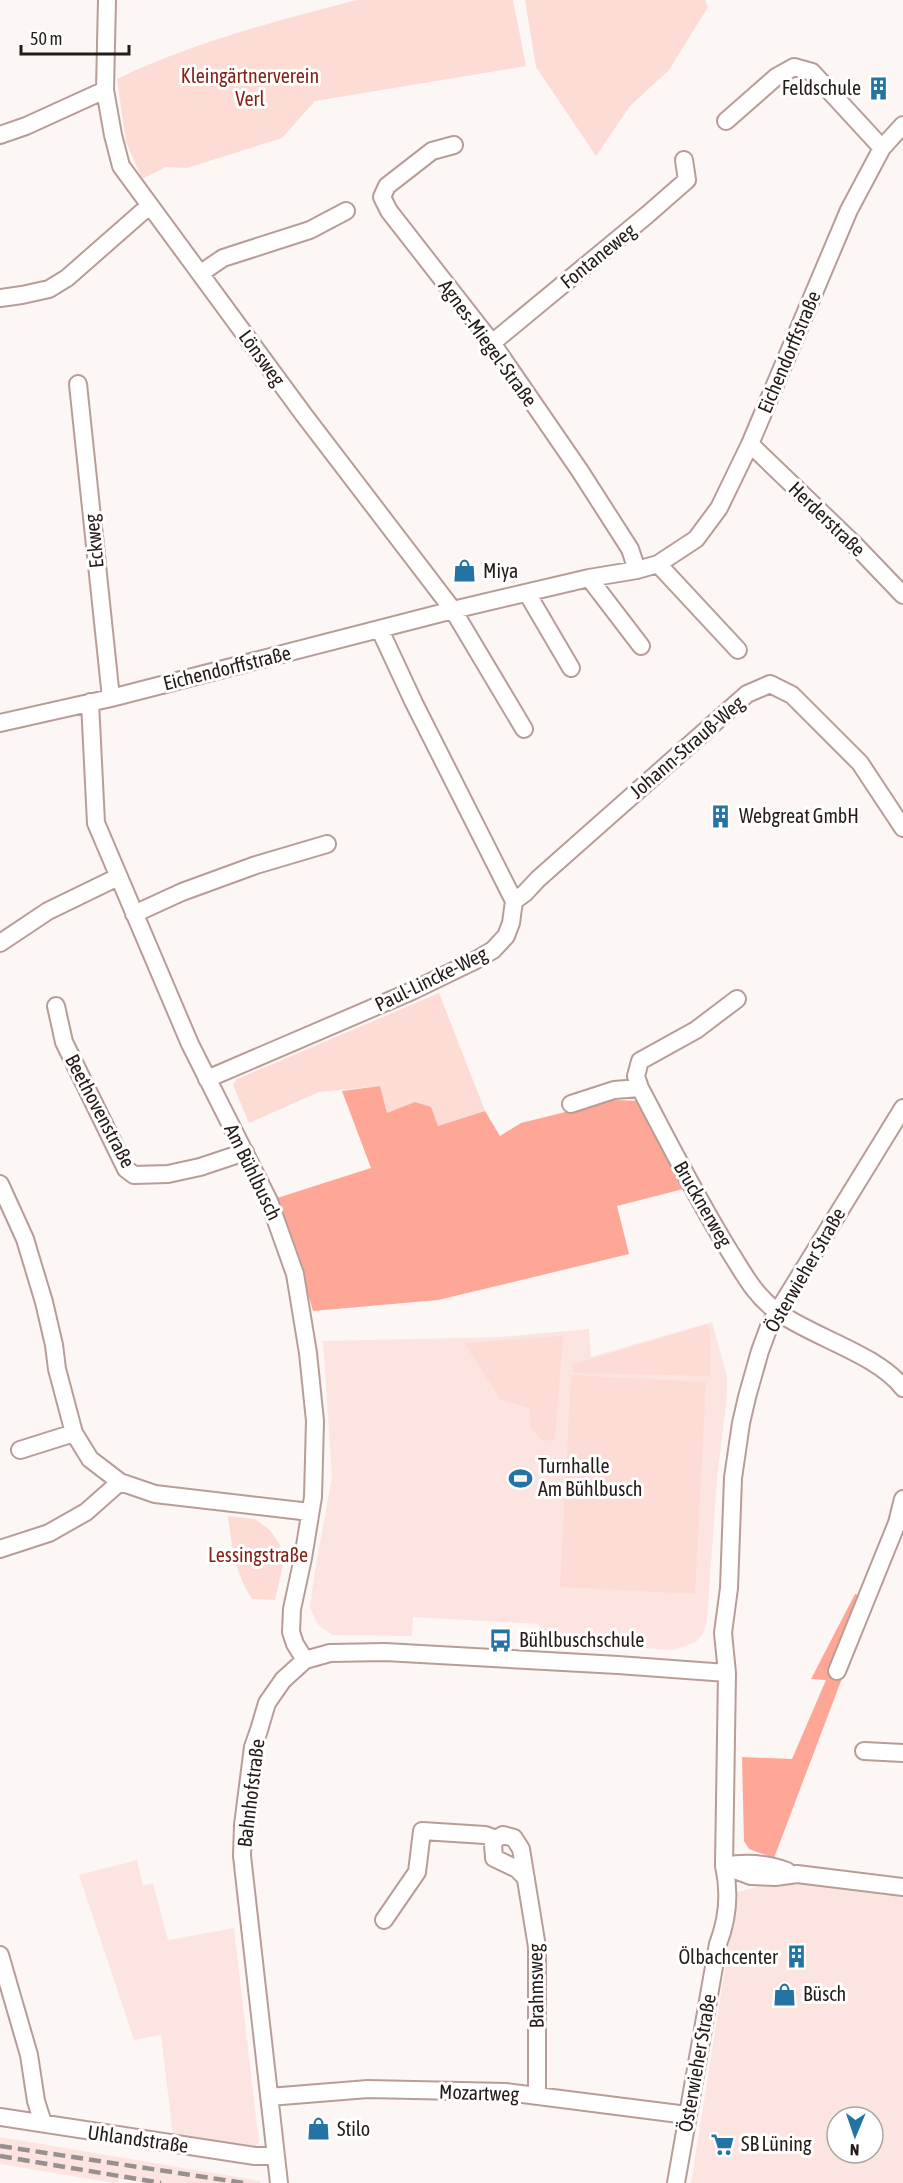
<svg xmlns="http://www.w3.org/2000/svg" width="903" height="2183" font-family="'Asap Condensed',sans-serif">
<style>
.built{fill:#fce5e1;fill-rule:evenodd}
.green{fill:#fcdcd5}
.forest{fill:#fea797}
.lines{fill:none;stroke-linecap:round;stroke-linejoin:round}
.minor-casing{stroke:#b89d97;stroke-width:20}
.minor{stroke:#fff;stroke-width:16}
.rail{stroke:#97908e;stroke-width:4.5;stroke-dasharray:12 6;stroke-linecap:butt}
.labels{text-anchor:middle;stroke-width:6;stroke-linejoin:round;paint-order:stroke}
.park-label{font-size:20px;fill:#852215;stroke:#fff}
.poi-label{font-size:20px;fill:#251b19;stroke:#fff;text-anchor:start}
.street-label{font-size:20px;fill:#251b19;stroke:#fff}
</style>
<rect width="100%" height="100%" fill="#fcf6f5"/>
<path class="built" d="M712,1322L727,1376V1396L717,1479L707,1621L702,1635L696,1642L674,1650L560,1643L537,1624L413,1617L412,1636L333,1635L318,1625L310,1608L314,1577L332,1476L323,1341L500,1337L589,1329L591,1357Z
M137,1860L143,1886L153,1883L168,1940L234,1928L259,2143L250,2150L173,2137L161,2035L134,2040L79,1875Z
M774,1883L867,1888L903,1893V2183H691L737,1892ZM837,2117H873V2153H837Z
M0,2137L260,2181V2183H146L119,2179L118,2183H114L0,2164Z"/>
<path class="green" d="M357,0H513L526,66L315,101L282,138L187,168L166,167L142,179L126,142L117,79C194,42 276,21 357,0Z
M525,0H705L708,7L669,70L630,106L596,156L536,67Z
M439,993L485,1111L438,1126L387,1113L380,1086L319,1092L249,1123L233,1085L237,1079Z
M708,1324L710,1332V1376L574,1373L571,1365Z
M563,1336L555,1440L543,1441L531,1429L529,1408L501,1400L464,1343Z
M571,1375L706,1382L695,1594L560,1587Z
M228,1516L255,1519L270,1530L280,1545L283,1565L275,1600L252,1599C235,1573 232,1547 228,1516Z"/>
<path class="forest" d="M380,1086L387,1113L415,1102L431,1107L438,1126L485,1111L500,1136L521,1123L614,1100L642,1101L687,1188L617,1206L629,1254L438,1300L313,1311L302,1273L274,1199L371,1168L342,1091Z
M855,1594L872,1599L774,1858L749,1849L744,1841L742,1757L792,1759L826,1680L811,1679Z"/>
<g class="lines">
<defs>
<path id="minor" d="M107,0L105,90L113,135L121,166L304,415L453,610L524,729
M726,121L776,77L794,67L812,72L882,148
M0,135L26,126L105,90
M454,145L432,151L387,186L382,197L389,211L492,343L580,471L630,549L637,570
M201,273L223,258L310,230L346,211
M0,298L22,295L49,289L67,278L149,206
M492,343L647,215L687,180L684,160
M78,384L111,698
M750,444L855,545L903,595
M658,564L738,650
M589,578L641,646
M527,593L571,668
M90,702L96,823L190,1044L269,1201L295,1274L308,1353L315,1421L313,1497L303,1558L292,1609L291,1632L295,1644L305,1660
M0,723L111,698L453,610L589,578L637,570L658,564L696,539L719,508L750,444L849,210L882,148L903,125
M514,901L525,893L538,879L747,694L770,684L792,695L860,763L903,828
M134,914L182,892L256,865L327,844
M0,943L48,911L118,877
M737,999L696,1030L640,1061L636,1076L640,1088C669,1143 697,1199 730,1252C744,1274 754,1294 775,1310C809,1336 878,1354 903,1388
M56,1006L64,1042L126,1169L134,1175L168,1174L200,1167L245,1152
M207,1079L412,991L476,960L493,950L506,936L511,923L514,901L414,703L380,630
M571,1104L614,1090L640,1088
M0,1184L25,1239L44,1302L54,1345L57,1369L74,1433L90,1459L120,1482L155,1494L310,1512
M20,1450L74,1433
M0,1549L49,1533L86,1512L120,1482
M837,1671L897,1523L903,1499
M864,1751L903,1753
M496,1839L493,1844L494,1858L517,1869L526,1878
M724,1866L751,1876L775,1877L797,1874L903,1887
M724,1866C746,1862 766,1863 787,1871
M384,1920L417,1872L422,1831L485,1835L496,1839L503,1835L514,1838L521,1849L537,1947V2096
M0,1955L29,2055L36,2101L43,2123
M269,2097L368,2089L506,2092L687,2115
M0,2117L255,2156H276
M279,2183L242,1856L243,1825L253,1747L259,1730L267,1703L283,1680L305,1660L330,1653L385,1652L618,1665L727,1673
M676,2183L718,1944C728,1918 730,1892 724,1866L727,1673L723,1633L729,1588L733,1478L741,1423L747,1397L760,1351L770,1324L903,1108"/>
</defs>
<use href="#minor" class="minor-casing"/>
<use href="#minor" class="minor"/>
<path class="rail" d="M0,2146L244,2183
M0,2156L161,2183"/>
</g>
<defs>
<symbol id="building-bare" viewBox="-9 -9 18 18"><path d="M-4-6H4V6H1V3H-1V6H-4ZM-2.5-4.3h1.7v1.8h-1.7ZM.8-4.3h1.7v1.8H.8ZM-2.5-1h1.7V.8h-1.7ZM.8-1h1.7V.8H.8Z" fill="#2473a5" stroke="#fff" stroke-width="2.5" paint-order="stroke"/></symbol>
<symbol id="shop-bare" viewBox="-9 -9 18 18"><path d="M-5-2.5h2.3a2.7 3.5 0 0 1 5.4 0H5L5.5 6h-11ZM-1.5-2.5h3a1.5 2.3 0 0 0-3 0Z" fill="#2473a5" stroke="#fff" stroke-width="2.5" paint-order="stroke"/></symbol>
<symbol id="stadium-bare" viewBox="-9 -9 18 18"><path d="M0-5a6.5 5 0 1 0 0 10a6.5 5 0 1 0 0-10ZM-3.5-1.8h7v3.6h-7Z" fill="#2473a5" stroke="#fff" stroke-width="2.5" paint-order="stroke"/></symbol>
<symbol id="bus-bare" viewBox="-9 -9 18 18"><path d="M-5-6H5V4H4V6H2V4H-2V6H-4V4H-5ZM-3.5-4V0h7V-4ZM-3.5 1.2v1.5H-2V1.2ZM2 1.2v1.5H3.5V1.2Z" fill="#2473a5" stroke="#fff" stroke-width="2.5" paint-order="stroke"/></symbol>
<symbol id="supermarket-bare" viewBox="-9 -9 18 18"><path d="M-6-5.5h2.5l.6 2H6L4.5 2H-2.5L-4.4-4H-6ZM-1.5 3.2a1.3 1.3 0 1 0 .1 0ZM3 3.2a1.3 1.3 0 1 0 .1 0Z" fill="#2473a5" stroke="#fff" stroke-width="2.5" paint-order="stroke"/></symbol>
</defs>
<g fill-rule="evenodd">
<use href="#building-bare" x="862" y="72" width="33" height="33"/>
<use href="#shop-bare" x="448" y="554" width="33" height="33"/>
<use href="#building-bare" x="704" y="800" width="33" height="33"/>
<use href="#stadium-bare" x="504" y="1462" width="33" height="33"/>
<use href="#bus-bare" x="484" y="1624" width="33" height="33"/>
<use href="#building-bare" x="780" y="1940" width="33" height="33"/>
<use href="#shop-bare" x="768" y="1978" width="33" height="33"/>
<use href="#shop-bare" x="302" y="2112" width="33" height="33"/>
<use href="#supermarket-bare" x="706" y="2128" width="33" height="33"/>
</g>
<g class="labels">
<g class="park-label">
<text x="250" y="83">Kleingärtnerverein<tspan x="250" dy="23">Verl</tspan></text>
<text x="258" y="1562">Lessingstraße</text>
</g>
<g class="poi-label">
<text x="861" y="95" text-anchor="end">Feldschule</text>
<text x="483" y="578">Miya</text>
<text x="739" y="823">Webgreat GmbH</text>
<text x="538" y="1473">Turnhalle<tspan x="538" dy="23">Am Bühlbusch</tspan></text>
<text x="519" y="1647">Bühlbuschschule</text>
<text x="778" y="1964" text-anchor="end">Ölbachcenter</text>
<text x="803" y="2001">Büsch</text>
<text x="337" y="2136">Stilo</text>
<text x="741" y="2151">SB Lüning</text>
</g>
<g class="street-label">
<text transform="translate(598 256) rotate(-39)" y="7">Fontaneweg</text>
<text transform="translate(488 343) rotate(54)" y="7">Agnes-Miegel-Straße</text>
<text transform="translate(789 352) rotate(-67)" y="7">Eichendorffstraße</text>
<text transform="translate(262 358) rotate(54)" y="7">Lönsweg</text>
<text transform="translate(827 519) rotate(44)" y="7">Herderstraße</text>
<text transform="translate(94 541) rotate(-96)" y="7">Eckweg</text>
<text transform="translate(227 668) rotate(-14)" y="7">Eichendorffstraße</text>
<text transform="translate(687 747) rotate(-41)" y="7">Johann-Strauß-Weg</text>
<text transform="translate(431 979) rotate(-26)" y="7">Paul-Lincke-Weg</text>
<text transform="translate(100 1111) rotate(62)" y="7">Beethovenstraße</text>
<text transform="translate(253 1172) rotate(64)" y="7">Am Bühlbusch</text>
<text transform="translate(703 1204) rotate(60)" y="7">Brucknerweg</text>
<text transform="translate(805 1270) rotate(-60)" y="7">Österwieher Straße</text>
<text transform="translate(251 1793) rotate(-83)" y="7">Bahnhofstraße</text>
<text transform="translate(536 1986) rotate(-91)" y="7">Brahmsweg</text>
<text transform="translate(697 2063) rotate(-80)" y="7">Österwieher Straße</text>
<text transform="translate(479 2093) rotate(2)" y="7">Mozartweg</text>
<text transform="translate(138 2139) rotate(8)" y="7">Uhlandstraße</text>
</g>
</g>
<g transform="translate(855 2135) rotate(182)"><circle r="28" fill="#ffffff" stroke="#a8a4a3" stroke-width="1.5"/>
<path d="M0-4.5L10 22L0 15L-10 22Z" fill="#2473a5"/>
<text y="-9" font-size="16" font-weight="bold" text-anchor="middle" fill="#251b19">N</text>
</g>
<path d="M21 45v9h108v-9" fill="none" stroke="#251b19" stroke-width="3"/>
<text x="30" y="45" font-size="18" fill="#251b19" stroke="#ffffff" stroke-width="4.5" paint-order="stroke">50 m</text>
</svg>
